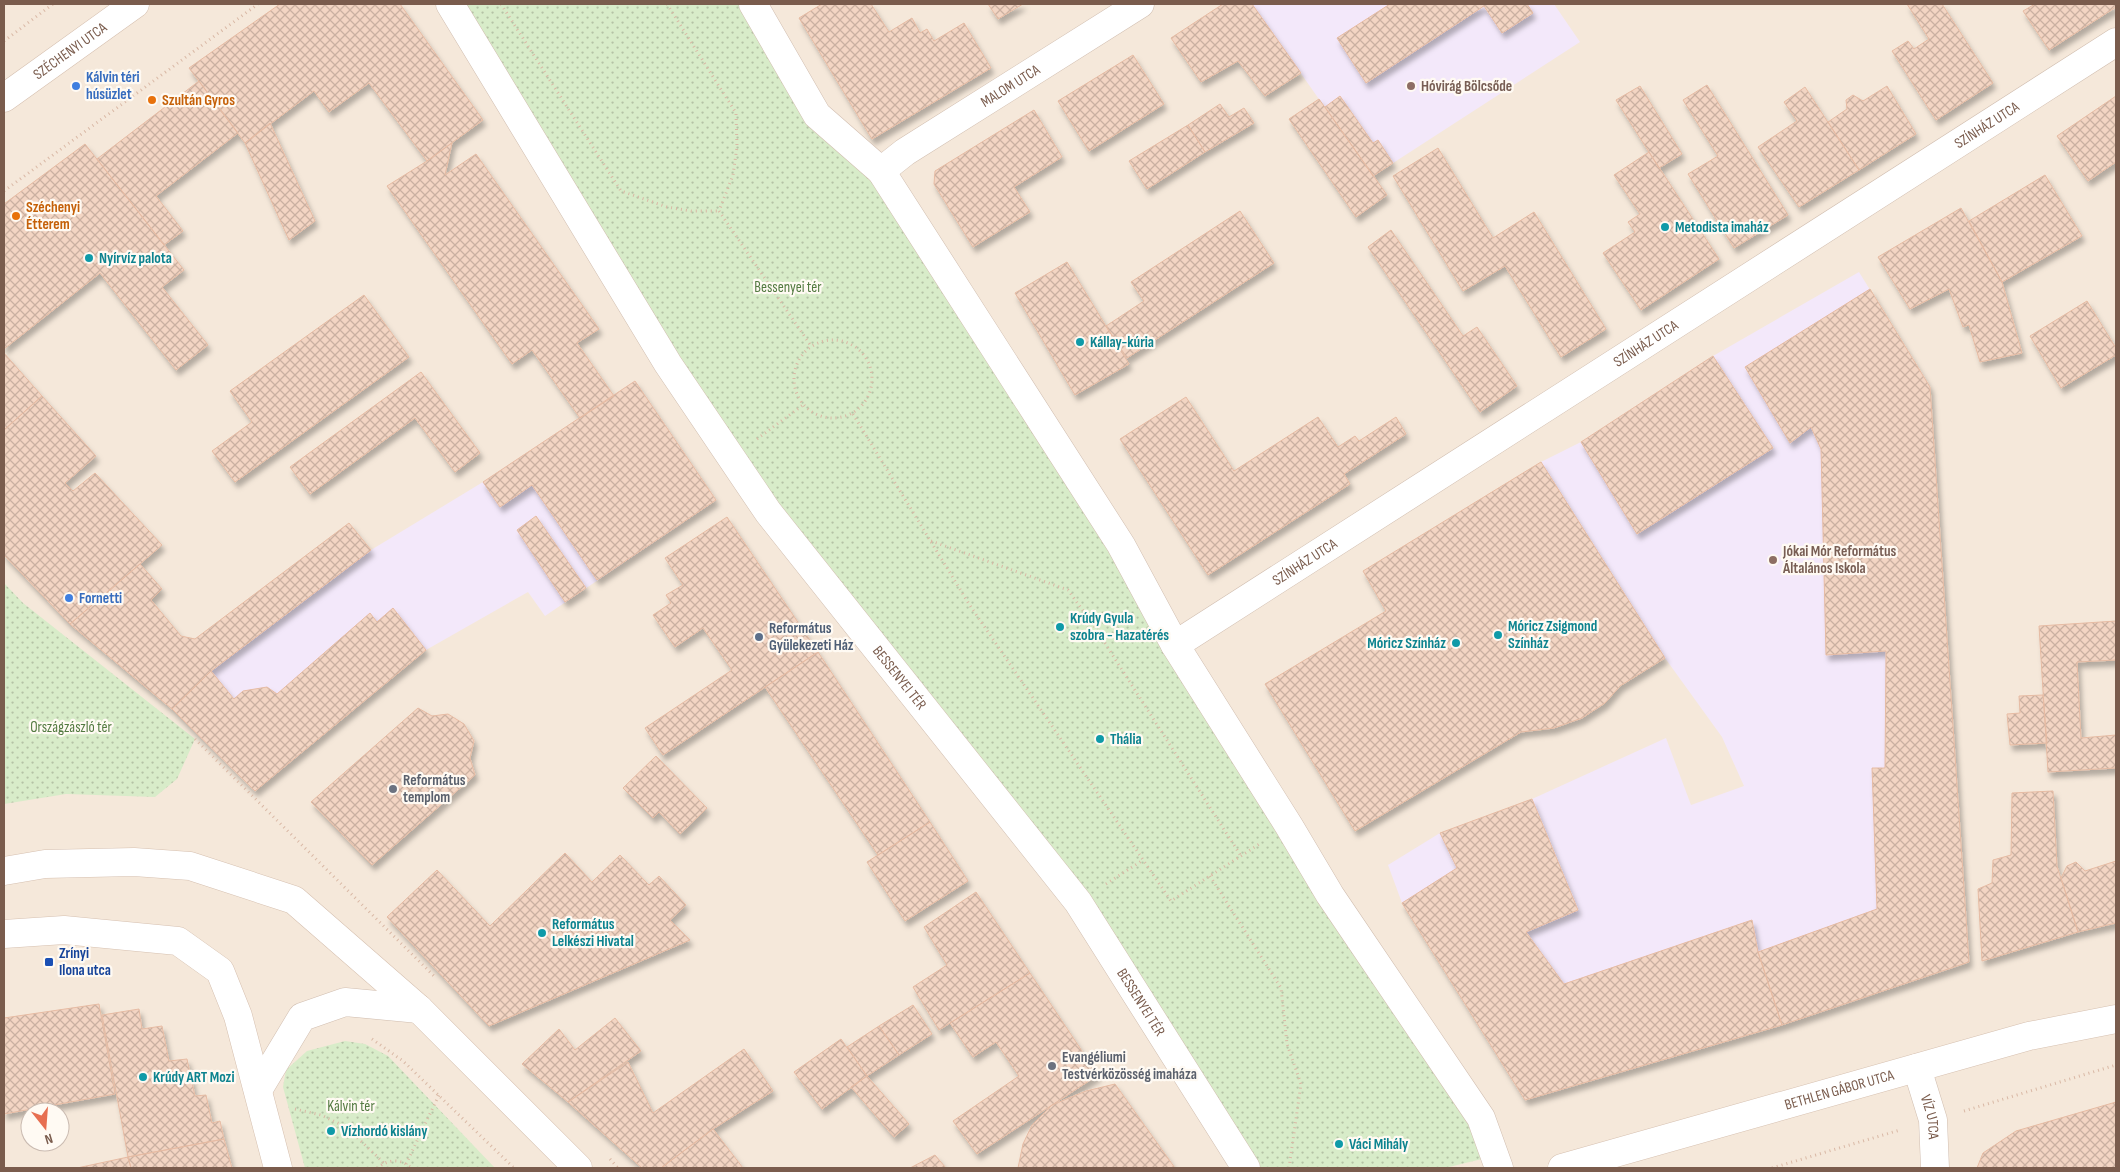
<svg xmlns="http://www.w3.org/2000/svg" width="2120" height="1172" font-family="'Sofia Sans Condensed',sans-serif">
<style>
.residential{fill:#f5e8da;fill-rule:evenodd}
.education{fill:#f3e8fa}
.park{fill:url(#park-dots)}
.building{fill:url(#building-cross-hatch);stroke:#e6bba3;filter:url(#shadow)}
.lines{fill:none;stroke-linecap:round;stroke-linejoin:round}
.street-casing{stroke:#d1beb0;stroke-width:29}
.secondary-casing{stroke:#d6c0b0;stroke-width:29}
.path{stroke:#d9b8a5;stroke-width:3;stroke-dasharray:1 4;stroke-linecap:butt}
.street{stroke:#fff;stroke-width:28}
.secondary{stroke:#fff;stroke-width:28}
.shop-dot{fill:#3f7fe0;stroke:#fffaf3;stroke-width:2}
.education-dot{fill:#8d6e63;stroke:#fffaf3;stroke-width:2}
.food-dot{fill:#e8710a;stroke:#fffaf3;stroke-width:2}
.culture-dot{fill:#0f9aa8;stroke:#fffaf3;stroke-width:2}
.service-dot{fill:#5c6f8a;stroke:#fffaf3;stroke-width:2}
.worship-dot{fill:#6b7280;stroke:#fffaf3;stroke-width:2}
.transit-dot{fill:#1a4fb4;stroke:#fffaf3;stroke-width:2}
.labels{text-anchor:middle;stroke-width:4.5;stroke-linejoin:round;paint-order:stroke}
.street-label{font-size:15px;fill:#7a5c4d;stroke:#fffaf3}
.shop-label{font-size:15px;font-weight:bold;fill:#366cbe;stroke:#fffaf3;text-anchor:start}
.education-label{font-size:15px;font-weight:bold;fill:#785e54;stroke:#fffaf3;text-anchor:start}
.food-label{font-size:15px;font-weight:bold;fill:#c56008;stroke:#fffaf3;text-anchor:start}
.culture-label{font-size:15px;font-weight:bold;fill:#0d838f;stroke:#fffaf3;text-anchor:start}
.park-label{font-size:15px;fill:#537a41;stroke:#fffaf3}
.service-label{font-size:15px;font-weight:bold;fill:#4e5e75;stroke:#fffaf3;text-anchor:start}
.worship-label{font-size:15px;font-weight:bold;fill:#5b616d;stroke:#fffaf3;text-anchor:start}
.transit-label{font-size:15px;font-weight:bold;fill:#164399;stroke:#fffaf3;text-anchor:start}
</style>
<defs>
<pattern id="park-dots" width="8" height="8" patternUnits="userSpaceOnUse" patternTransform="scale(1.25)"><rect width="8" height="8" fill="#d8ecc9"/><path d="M2 2h.1M6 6h.1" fill="none" stroke="#b4c2a5" stroke-width="1.8" stroke-linecap="round"/></pattern>
<pattern id="building-cross-hatch" width="8" height="8" patternUnits="userSpaceOnUse" patternTransform="scale(1.25)"><rect width="8" height="8" fill="#f3d5c3"/><path d="M0 0l8 8M0 8l8-8" fill="none" stroke="#cab0a1"/></pattern>
<filter id="shadow"><feDropShadow dx="3" dy="5.5" stdDeviation="2.5" flood-color="#0004"/></filter>
</defs>
<rect width="100%" height="100%" fill="#fdf6ec"/>
<path class="residential" d="M4,4H2116V1168H4ZM30,1112H60V1142H30Z"/>
<path class="education" d="M1252,4H1554L1580,42L1373,176Z
M1859,272L1930,387L1969,962L1782,1025L1525,1100L1402,903L1388,865L1440,833L1532,799L1666,738L1691,805L1744,786L1722,737L1665,658L1541,462L1581,442L1713,356Z
M635,381L716,500L545,616L528,592L426,650L255,791L172,709L211,671L371,550L483,482Z"/>
<path class="park" d="M450,4H753L817,115L881,171L1494,1156L1445,1168H1246L1078,902L768,512Z
M4,583L23,603L195,739L177,779L155,797L66,794L4,804Z
M345,1041L365,1044L388,1056L495,1168H305L283,1087L286,1070L307,1051Z"/>
<path class="building" d="M280,4H400L483,120L427,161L369,83L329,112L314,91L245,143L189,68Z
M822,4H871L889,32L912,18L920,33L927,29L934,41L964,23L991,68L872,139L799,18Z
M988,4H1023L998,19Z
M1223,4H1252L1301,73L1265,96L1238,61L1201,82L1171,38Z
M1390,4H1527L1533,13L1502,33L1484,6L1366,83L1337,38Z
M1907,4H1942L1993,83L1936,120L1892,51L1908,41L1914,49L1929,39Z
M2035,4H2116V7L2049,50L2023,11Z
M1133,55L1164,104L1089,151L1058,101Z
M199,81L238,133L156,196L183,231L164,245L97,159Z
M1707,85L1788,215L1734,248L1688,174L1718,156L1683,100Z
M1640,86L1682,154L1659,168L1616,100Z
M1887,86L1916,134L1859,170L1828,122L1847,109L1846,100L1853,95L1863,101Z
M1805,87L1859,170L1799,207L1758,147L1797,121L1784,102Z
M1340,96L1373,143L1378,140L1393,163L1373,176L1325,107Z
M2116,96V162L2088,181L2057,136Z
M1319,99L1387,195L1356,217L1289,119Z
M1220,104L1229,117L1244,108L1254,123L1205,152L1188,125Z
M1034,110L1062,157L1014,187L1030,212L973,247L934,184L935,171Z
M270,123L315,221L289,240L245,143Z
M1188,125L1205,152L1147,189L1129,161Z
M452,143L445,175L476,154L599,329L577,343L614,396L580,418L532,350L512,364L387,186L427,161Z
M85,144L184,270L162,287L208,345L176,370L100,273L4,349V204Z
M1438,148L1493,238L1534,212L1606,329L1561,357L1505,266L1463,291L1393,176Z
M1649,152L1719,259L1641,310L1603,253L1635,232L1628,222L1640,214L1614,175Z
M2045,175L2082,236L2002,282L1969,221Z
M1961,208L2002,282L2022,353L1980,362L1969,325L1963,327L1949,289L1910,309L1878,257Z
M1240,211L1274,263L1127,358L1106,326L1144,301L1131,282Z
M1391,230L1463,336L1477,327L1517,386L1480,412L1368,247Z
M1067,262L1129,364L1075,395L1015,293Z
M1870,289L1930,387L1969,962L1782,1025L1758,952L1877,909L1872,768H1885L1886,651L1826,655L1821,449L1811,427L1790,443L1745,367Z
M364,295L409,357L235,482L212,451L252,422L230,391Z
M2087,301L2116,348V355L2061,388L2030,336Z
M4,353L42,396L4,430Z
M1713,356L1773,448L1637,534L1581,442Z
M421,372L480,453L455,472L415,418L310,494L290,467Z
M635,381L716,500L597,580L532,485L500,507L483,482Z
M42,396L96,456L65,483L73,491L95,473L162,545L70,624L4,555V430Z
M1186,397L1234,471L1318,417L1338,447L1355,436L1359,441L1396,417L1406,434L1344,474L1350,484L1208,575L1120,439Z
M1541,462L1665,658L1620,686L1605,703L1582,718L1554,728L1521,732L1355,831L1265,684L1386,611L1363,571Z
M536,516L586,588L565,602L517,530Z
M727,517L818,652L663,755L645,728L732,670L703,628L675,647L653,615L671,603L666,595L683,585L665,558Z
M349,523L371,550L211,671L172,709L70,624L140,564L162,589L151,600L181,636L195,639Z
M393,608L426,650L255,791L172,709L211,671L234,699L243,691L267,687L277,694L370,613L377,622Z
M2116,621V660L2077,662L2081,738L2116,735V768L2048,772L2039,626Z
M818,652L930,822L878,855L765,687Z
M2043,695L2047,743L2010,745L2007,714L2020,713L2019,696Z
M418,708L432,716L448,714L464,724L474,741L470,758L475,775L372,865L311,802Z
M656,756L707,808L680,834L659,812L653,818L623,788Z
M2053,791L2057,866L2078,932L1982,961L1978,889L1992,883L1993,860L2011,855L2012,793Z
M1532,799L1578,910L1526,932L1564,984L1752,920L1758,952L1782,1025L1525,1100L1402,903L1457,868L1440,833Z
M930,822L968,881L905,921L867,862Z
M565,853L592,882L620,855L649,885L659,876L686,905L670,920L690,940L489,1026L387,917L437,870L490,926Z
M2116,861V923L2078,932L2061,878L2067,866L2076,862L2085,871Z
M976,892L1030,973L939,1030L913,987L947,965L924,927Z
M1030,973L1098,1075L977,1154L953,1121L1019,1076L996,1042L973,1057L950,1023Z
M99,1004L115,1094L4,1114V1018Z
M913,1005L932,1034L899,1055L879,1026Z
M139,1009L142,1029L162,1026L169,1061L187,1059L195,1096L206,1095L212,1123L220,1121L224,1139L128,1157L102,1015Z
M615,1018L641,1051L568,1102L522,1064L559,1029L575,1050Z
M879,1026L899,1055L867,1076L847,1047Z
M841,1039L867,1076L822,1109L794,1072Z
M744,1049L773,1091L713,1129L661,1168H642L568,1102L628,1062L653,1113Z
M867,1076L909,1124L894,1137L851,1087Z
M1115,1084L1175,1168H1018L1023,1144L1032,1125L1052,1105L1086,1091Z
M2116,1102V1168H1977L1983,1153L2016,1131Z
M713,1129L743,1168H661Z
M224,1139L232,1168H131L128,1157Z
M935,1155L946,1168H910Z
M128,1157L131,1168H77Z"/>
<g class="lines">
<defs>
<g id="street">
<path id="s1" d="M450,4L668,364L768,512L1078,902L1246,1168"/>
<path d="M753,4L817,115L881,171L1121,545L1175,645L1289,826L1330,895L1481,1118L1499,1168"/>
<path id="s2" d="M881,171L905,152L1140,4"/>
<path id="s3" d="M1175,645L2116,42"/>
<path id="s4" d="M1917,1068L1933,1120L1935,1168"/>
<path d="M258,1090L302,1017L345,1002L419,1009"/>
</g>
<g id="secondary">
<path id="s5" d="M4,98L135,4"/>
<path d="M4,871L45,864L134,862L190,866L294,900L419,1009L578,1168"/>
<path d="M4,934L64,930L178,941L220,971L238,1016L278,1168"/>
<path id="s6" d="M1562,1168L2029,1036L2116,1019"/>
</g>
</defs>
<use href="#street" class="street-casing"/>
<use href="#secondary" class="secondary-casing"/>
<path class="path" d="M501,4L621,191L667,207L691,211H719
M667,4L736,113L737,147L733,175L719,211
M4,41L53,4
M4,191L258,4
M719,211L811,346
M794 379a39 39 0 1 1 78 0a39 39 0 1 1-78 0Z
M853,414L969,604L1171,901L1261,843
M757,439L803,405
M931,541L1068,590L1094,626L1241,856
M195,739L434,976
M1210,876L1281,988L1287,1044L1301,1084L1289,1168
M1106,884L1143,860
M372,1039L403,1061L514,1168
M295,1109L321,1115L346,1127L384,1163
M1964,1111L2116,1065
M610,1159L618,1168
M406,1164L439,1095
M377,1168C389,1159 400,1158 411,1168
M1772,1168L1900,1130"/>
<use href="#street" class="street"/>
<use href="#secondary" class="secondary"/>
</g>
<g class="shop-dot">
<circle cx="76" cy="86" r="5"/>
<circle cx="69" cy="598" r="5"/>
</g>
<g class="education-dot">
<circle cx="1411" cy="86" r="5"/>
<circle cx="1773" cy="560" r="5"/>
</g>
<g class="food-dot">
<circle cx="152" cy="100" r="5"/>
<circle cx="16" cy="216" r="5"/>
</g>
<g class="culture-dot">
<circle cx="1665" cy="227" r="5"/>
<circle cx="89" cy="258" r="5"/>
<circle cx="1080" cy="342" r="5"/>
<circle cx="1060" cy="627" r="5"/>
<circle cx="1498" cy="635" r="5"/>
<circle cx="1456" cy="643" r="5"/>
<circle cx="1100" cy="739" r="5"/>
<circle cx="542" cy="933" r="5"/>
<circle cx="143" cy="1077" r="5"/>
<circle cx="331" cy="1131" r="5"/>
<circle cx="1339" cy="1144" r="5"/>
</g>
<circle class="service-dot" cx="759" cy="637" r="5"/>
<g class="worship-dot">
<circle cx="393" cy="789" r="5"/>
<circle cx="1052" cy="1066" r="5"/>
</g>
<rect class="transit-dot" x="44" y="957" width="10" height="10" rx="2.5"/>
<g class="labels">
<g class="street-label">
<text dy="5" stroke="none"><textPath href="#s5" startOffset="81">SZÉCHENYI UTCA</textPath></text>
<text dy="5" stroke="none"><textPath href="#s2" startOffset="155">MALOM UTCA</textPath></text>
<text dy="5" stroke="none"><textPath href="#s3" startOffset="964">SZÍNHÁZ UTCA</textPath></text>
<text dy="5" stroke="none"><textPath href="#s3" startOffset="559">SZÍNHÁZ UTCA</textPath></text>
<text dy="5" stroke="none"><textPath href="#s3" startOffset="154">SZÍNHÁZ UTCA</textPath></text>
<text dy="5" stroke="none"><textPath href="#s1" startOffset="811">BESSENYEI TÉR</textPath></text>
<text dy="5" stroke="none"><textPath href="#s1" startOffset="1216">BESSENYEI TÉR</textPath></text>
<text dy="5" stroke="none"><textPath href="#s6" startOffset="288">BETHLEN GÁBOR UTCA</textPath></text>
<text dy="5" stroke="none"><textPath href="#s4" startOffset="51">VÍZ UTCA</textPath></text>
</g>
<g class="shop-label">
<text x="86" y="82">Kálvin téri<tspan x="86" dy="17">húsüzlet</tspan></text>
<text x="79" y="603">Fornetti</text>
</g>
<g class="education-label">
<text x="1421" y="91">Hóvirág Bölcsőde</text>
<text x="1783" y="556">Jókai Mór Református<tspan x="1783" dy="17">Általános Iskola</tspan></text>
</g>
<g class="food-label">
<text x="162" y="105">Szultán Gyros</text>
<text x="26" y="212">Széchenyi<tspan x="26" dy="17">Étterem</tspan></text>
</g>
<g class="culture-label">
<text x="1675" y="232">Metodista imaház</text>
<text x="99" y="263">Nyírvíz palota</text>
<text x="1090" y="347">Kállay-kúria</text>
<text x="1070" y="623">Krúdy Gyula<tspan x="1070" dy="17">szobra - Hazatérés</tspan></text>
<text x="1508" y="631">Móricz Zsigmond<tspan x="1508" dy="17">Színház</tspan></text>
<text x="1446" y="648" text-anchor="end">Móricz Színház</text>
<text x="1110" y="744">Thália</text>
<text x="552" y="929">Református<tspan x="552" dy="17">Lelkészi Hivatal</tspan></text>
<text x="153" y="1082">Krúdy ART Mozi</text>
<text x="341" y="1136">Vízhordó kislány</text>
<text x="1349" y="1149">Váci Mihály</text>
</g>
<g class="park-label">
<text x="788" y="292">Bessenyei tér</text>
<text x="71" y="732">Országzászló tér</text>
<text x="351" y="1111">Kálvin tér</text>
</g>
<g class="service-label">
<text x="769" y="633">Református<tspan x="769" dy="17">Gyülekezeti Ház</tspan></text>
</g>
<g class="worship-label">
<text x="403" y="785">Református<tspan x="403" dy="17">templom</tspan></text>
<text x="1062" y="1062">Evangéliumi<tspan x="1062" dy="17">Testvérközösség imaháza</tspan></text>
</g>
<g class="transit-label">
<text x="59" y="958">Zrínyi<tspan x="59" dy="17">Ilona utca</tspan></text>
</g>
</g>
<rect width="2120" height="1172" fill="none" stroke="#7a5c4d" stroke-width="10"/>
<g transform="translate(45 1127) rotate(163)"><circle r="24" fill="#fffaf3" stroke="#cabbb1"/>
<path d="M0-4L9 19L0 12L-9 19Z" fill="#e76f51"/>
<text y="-8" font-size="14" font-weight="bold" text-anchor="middle" fill="#7a5c4d">N</text>
</g>
</svg>
